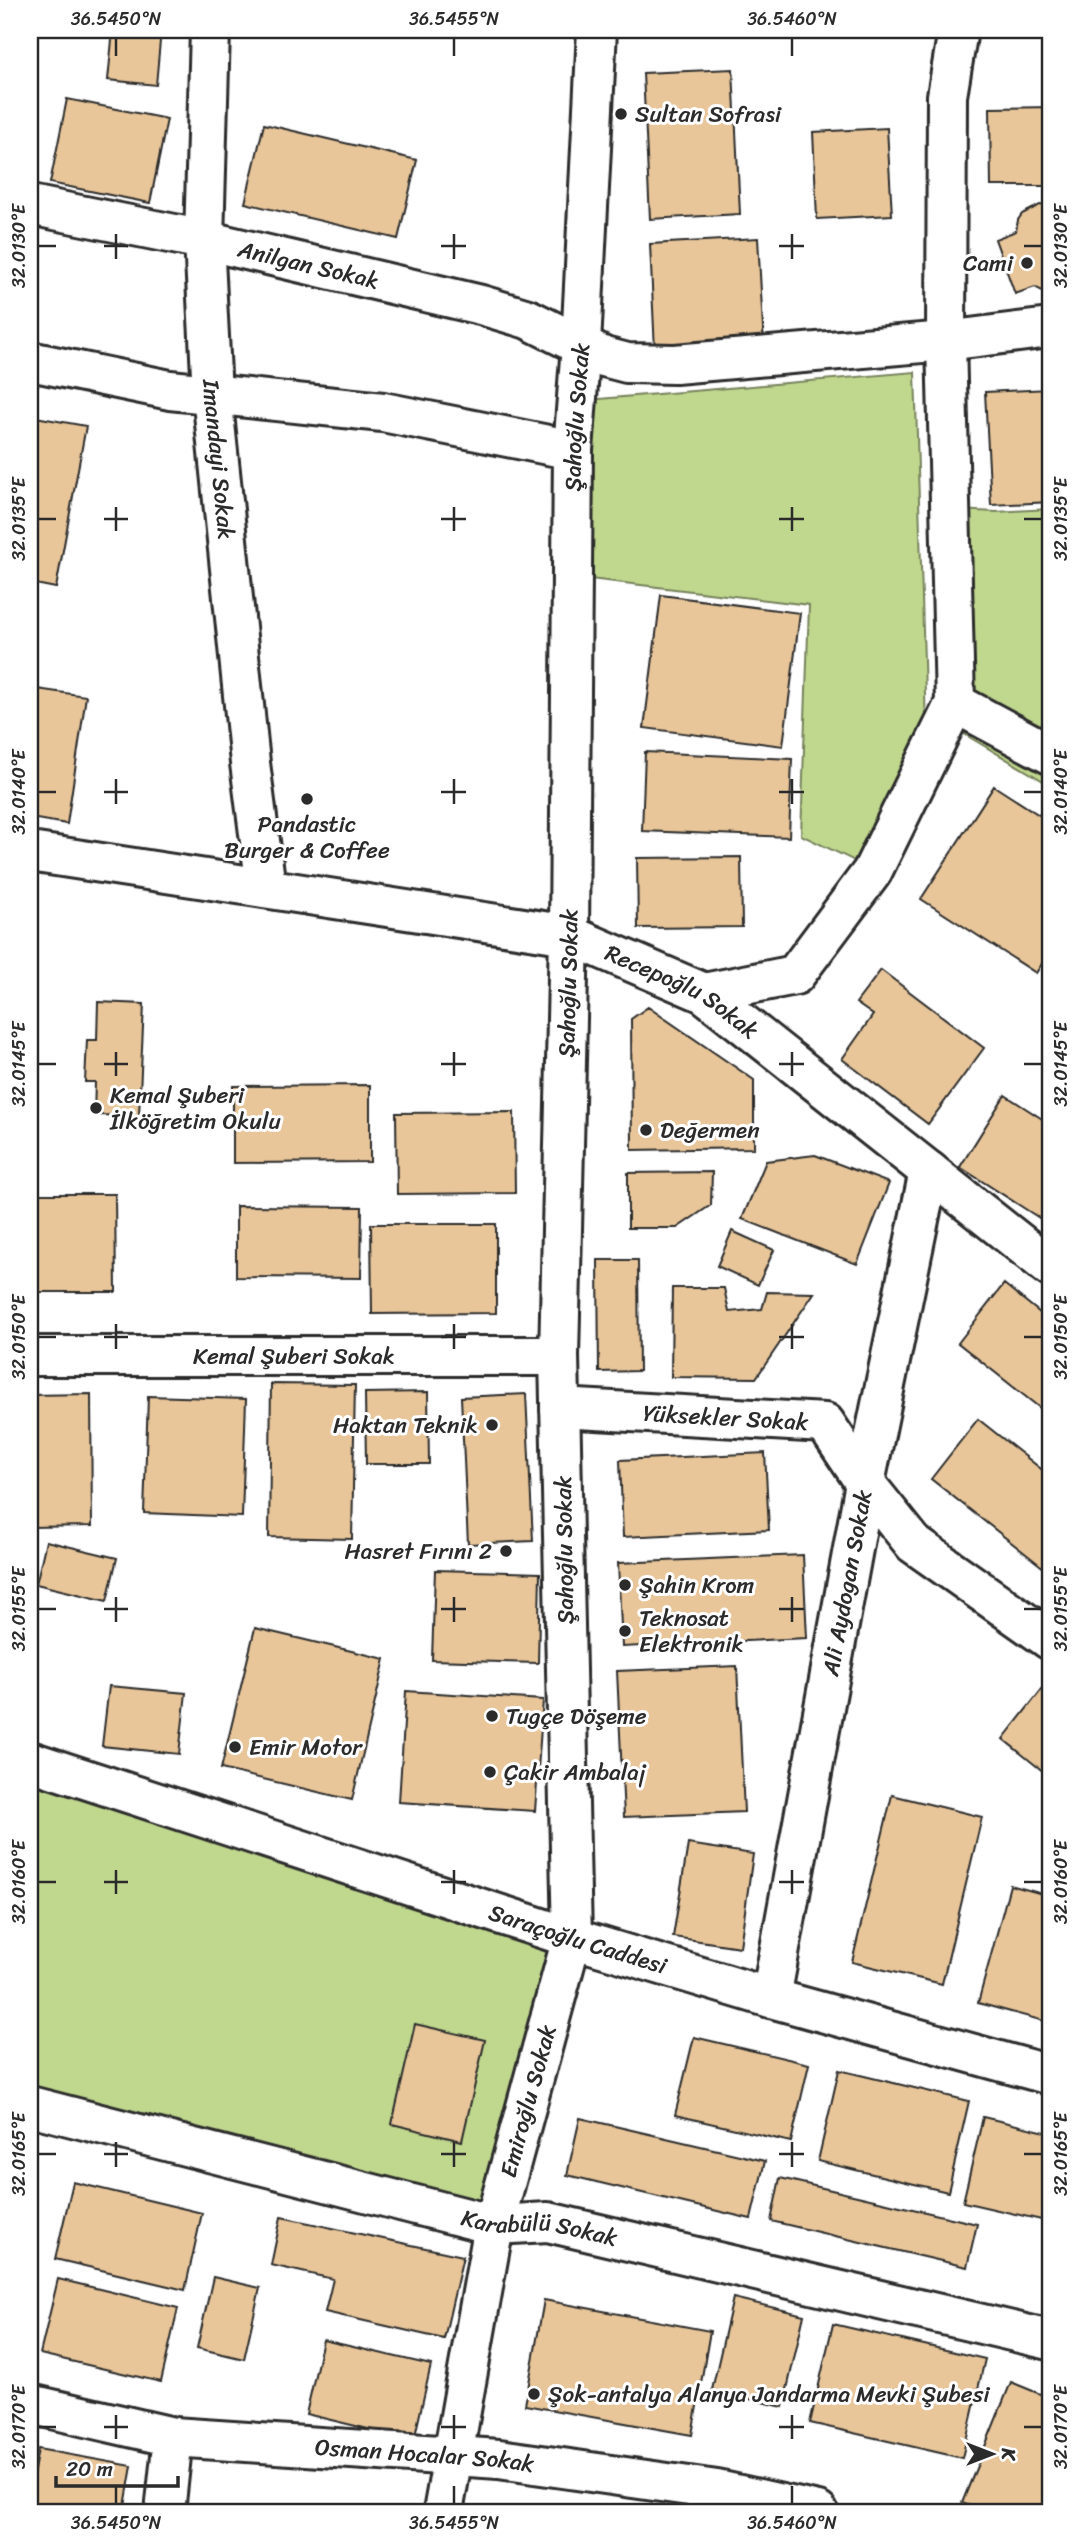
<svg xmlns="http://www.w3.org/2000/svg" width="1080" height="2542" font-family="Sriracha,sans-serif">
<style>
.green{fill:#c0d88e;stroke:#76825c;stroke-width:2}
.building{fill:#e8c69a;stroke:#2b2b2b;stroke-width:2}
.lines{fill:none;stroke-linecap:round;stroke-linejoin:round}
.minor-casing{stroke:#2b2b2b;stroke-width:44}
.minor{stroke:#fff;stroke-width:38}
.ticks{fill:none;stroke:#2b2b2b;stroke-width:2.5}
.poi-dot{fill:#2b2b2b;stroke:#fff;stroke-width:2.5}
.labels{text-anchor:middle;stroke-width:6;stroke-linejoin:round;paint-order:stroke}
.poi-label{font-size:23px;fill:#2b2b2b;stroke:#fff;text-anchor:start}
.street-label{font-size:23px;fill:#2b2b2b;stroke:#fff}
.neatline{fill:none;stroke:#2b2b2b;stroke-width:2.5}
.ticks-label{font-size:18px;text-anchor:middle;fill:#2b2b2b}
</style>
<rect width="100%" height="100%" fill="#fff"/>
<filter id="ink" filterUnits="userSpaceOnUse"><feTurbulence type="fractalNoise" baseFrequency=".0143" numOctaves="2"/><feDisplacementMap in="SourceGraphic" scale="14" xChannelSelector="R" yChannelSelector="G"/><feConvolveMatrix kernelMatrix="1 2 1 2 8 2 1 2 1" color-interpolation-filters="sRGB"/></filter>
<g filter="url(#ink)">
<path class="green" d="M915,372L926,726L865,866L801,835L809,605L582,578L588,400Z
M937,509L996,512L1050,509V785L944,722Z
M30,1770L563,1943L489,2217L30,2096Z"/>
<path class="building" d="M113,30H161L156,85L108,80Z
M733,69L740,214L650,219L643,73Z
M67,99L167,119L150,203L50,183Z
M1050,107V186H991L990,108Z
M264,124L417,160L398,239L245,203Z
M887,128L892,215L817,219L813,132Z
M1040,205L1050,207V295L1035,287L1015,294L995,239L1016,231L1018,220L1022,214Z
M758,238L764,346L655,351L650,244Z
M1050,389V502L991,505L985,392Z
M30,416L86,426L56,588L30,583Z
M661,595L800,613L783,746L644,728Z
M30,688L86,696L67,824L30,818Z
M645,752L792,759L789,837L642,831Z
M994,786L1050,822V951L1036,973L921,899Z
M741,857L742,927L638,928L637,858Z
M881,970L984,1048L928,1124L842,1059L873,1015L856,1003Z
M98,1002L144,1004L139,1116L94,1115L95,1082H85L87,1040H97Z
M648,1007L754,1080V1148L632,1150L631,1019Z
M370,1085V1162L233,1163V1086Z
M1005,1095L1050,1124V1225L960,1167Z
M514,1112L515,1193L397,1194L396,1113Z
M815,1155L889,1183L857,1264L742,1219L766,1161Z
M712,1172L711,1205L677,1228H628V1173Z
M30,1194H115L116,1292H30Z
M236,1206L362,1207L361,1278L236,1277Z
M371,1224H496V1313L372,1314Z
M732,1231L774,1250L758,1285L717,1266Z
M598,1260H638L639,1371L599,1372Z
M1004,1284L1050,1321V1416L958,1343Z
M672,1288H724L729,1312L762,1309L767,1292L814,1293L756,1378L671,1377Z
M271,1384L355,1385L352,1539L269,1537Z
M428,1392L429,1464H366L365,1393Z
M91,1394L92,1526L30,1527V1395Z
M526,1394L533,1541L468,1544L461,1397Z
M148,1396L246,1399L242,1517L144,1513Z
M978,1419L1050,1476V1573L931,1479Z
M765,1453L769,1530L623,1537L620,1460Z
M46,1541L117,1558L107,1601L36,1584Z
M803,1555L807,1638L622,1647L618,1563Z
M435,1570L540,1573L538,1663L432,1660Z
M255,1628L385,1659L352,1800L221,1769Z
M737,1666L744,1812L624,1817L617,1671Z
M1050,1679V1777L1003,1739Z
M109,1686L186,1693L179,1754L102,1746Z
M406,1691L543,1700L535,1811L399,1802Z
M892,1795L982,1817L942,1984L852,1962Z
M688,1844L753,1854L740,1947L673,1937Z
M1010,1885L1050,1896V1997L1044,2021L978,2003Z
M415,2024L485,2040L462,2141L392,2124Z
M694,2037L809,2064L791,2142L675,2115Z
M839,2070L969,2101L948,2192L818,2161Z
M983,2117L1050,2133V2222L963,2202Z
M580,2118L765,2161L751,2219L567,2175Z
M780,2178L977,2224L967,2267L771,2221Z
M73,2182L202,2213L185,2290L55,2259Z
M281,2217L463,2256L444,2339L325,2312L333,2279L271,2265Z
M213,2277L260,2288L244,2359L197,2348Z
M58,2279L178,2308L161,2382L40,2354Z
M733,2298L804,2315L783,2407L712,2390Z
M544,2300L710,2331L692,2435L525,2405Z
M833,2324L985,2359L962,2458L810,2423Z
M323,2340L431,2365L414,2440L306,2414Z
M1011,2382L1050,2398V2512H986L962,2503Z
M38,2449L132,2466L124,2512H30V2492Z"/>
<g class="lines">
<defs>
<g id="minor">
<path id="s1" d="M210,30L204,240L212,394L250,763L266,888"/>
<path id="s2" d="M30,205L204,240L481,305L528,319L604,357L627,363L675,364L946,341L1050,328"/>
<path d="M30,361L170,390L383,412L573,450"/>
<path d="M955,703L1050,754"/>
<path id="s3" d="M30,852L569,935L704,993L1050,1267"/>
<path d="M704,993L795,975L872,872L955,703L946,341L947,96L958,30"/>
<path id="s4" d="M30,1356H559"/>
<path id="s5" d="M560,1408L825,1423L865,1483L914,1544L1050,1640"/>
<path id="s6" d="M30,1761L572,1938L771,1998L1050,2075"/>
<path id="s7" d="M771,1998L865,1483L929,1171"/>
<path id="s8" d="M30,2106L494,2225L548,2222L1050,2340"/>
<path id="s9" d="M30,2404L173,2437L499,2459L717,2490L818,2512"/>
<path d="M165,2512L173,2437"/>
<path id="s10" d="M443,2512L494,2225L572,1938L559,1356L569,935L573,450L581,345L597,30"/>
</g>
</defs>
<use href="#minor" class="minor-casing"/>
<use href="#minor" class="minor"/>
</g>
</g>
<path class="ticks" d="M116,38V56M454,38V56M792,38V56M116,234V259M454,234V259M792,234V259M38,246H56M104,246H128M441,246H466M779,246H804M1024,246H1042M116,507V531M454,507V531M792,507V531M38,519H56M104,519H128M441,519H466M779,519H804M1024,519H1042M116,779V804M454,779V804M792,779V804M38,792H56M104,792H128M441,792H466M779,792H804M1024,792H1042M116,1052V1076M454,1052V1076M792,1052V1076M38,1064H56M104,1064H128M441,1064H466M779,1064H804M1024,1064H1042M116,1324V1349M454,1324V1349M792,1324V1349M38,1337H56M104,1337H128M441,1337H466M779,1337H804M1024,1337H1042M116,1597V1622M454,1597V1622M792,1597V1622M38,1609H56M104,1609H128M441,1609H466M779,1609H804M1024,1609H1042M116,1870V1894M454,1870V1894M792,1870V1894M38,1882H56M104,1882H128M441,1882H466M779,1882H804M1024,1882H1042M116,2142V2167M454,2142V2167M792,2142V2167M38,2154H56M104,2154H128M441,2154H466M779,2154H804M1024,2154H1042M116,2415V2439M454,2415V2439M792,2415V2439M38,2427H56M104,2427H128M441,2427H466M779,2427H804M1024,2427H1042M116,2486V2504M454,2486V2504M792,2486V2504"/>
<g class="poi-dot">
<circle cx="621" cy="114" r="7"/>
<circle cx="1027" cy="263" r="7"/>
<circle cx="307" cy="799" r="7"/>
<circle cx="96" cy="1108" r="7"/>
<circle cx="646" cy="1130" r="7"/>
<circle cx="492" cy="1425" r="7"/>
<circle cx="506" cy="1551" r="7"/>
<circle cx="625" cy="1585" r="7"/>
<circle cx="625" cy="1631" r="7"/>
<circle cx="492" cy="1716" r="7"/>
<circle cx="235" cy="1747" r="7"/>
<circle cx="490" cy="1772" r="7"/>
<circle cx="534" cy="2394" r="7"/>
</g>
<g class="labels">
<g class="poi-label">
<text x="635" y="122">Sultan Sofrasi</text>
<text x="1013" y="271" text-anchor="end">Cami</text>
<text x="307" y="832" text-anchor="middle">Pandastic<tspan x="307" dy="26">Burger &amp; Coffee</tspan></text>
<text x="110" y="1103">Kemal Şuberi<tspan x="110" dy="26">İlköğretim Okulu</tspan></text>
<text x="660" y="1138">Değermen</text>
<text x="478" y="1433" text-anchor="end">Haktan Teknik</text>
<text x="492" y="1559" text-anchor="end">Hasret Fırını 2</text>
<text x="639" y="1593">Şahin Krom</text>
<text x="639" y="1626">Teknosat<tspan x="639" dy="26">Elektronik</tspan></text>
<text x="506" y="1724">Tugçe Döşeme</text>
<text x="249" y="1755">Emir Motor</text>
<text x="504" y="1780">Çakir Ambalaj</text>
<text x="548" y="2402">Şok-antalya Alanya Jandarma Mevki Şubesi</text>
</g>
<g class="street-label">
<text dy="8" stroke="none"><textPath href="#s2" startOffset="285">Anilgan Sokak</textPath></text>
<text dy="8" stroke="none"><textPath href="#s10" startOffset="2110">Şahoğlu Sokak</textPath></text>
<text dy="8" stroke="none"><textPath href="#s1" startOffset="430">Imandayi Sokak</textPath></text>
<text dy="8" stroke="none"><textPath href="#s10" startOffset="1544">Şahoğlu Sokak</textPath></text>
<text dy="8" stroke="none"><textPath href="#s3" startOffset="672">Recepoğlu Sokak</textPath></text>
<text dy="8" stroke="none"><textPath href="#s4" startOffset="264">Kemal Şuberi Sokak</textPath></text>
<text dy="8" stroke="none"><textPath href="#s5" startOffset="166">Yüksekler Sokak</textPath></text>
<text transform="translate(564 1550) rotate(-91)" y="8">Şahoğlu Sokak</text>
<text dy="8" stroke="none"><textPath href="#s7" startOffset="422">Ali Aydogan Sokak</textPath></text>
<text dy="8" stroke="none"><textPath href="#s6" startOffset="576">Saraçoğlu Caddesi</textPath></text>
<text dy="8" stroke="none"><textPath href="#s10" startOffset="420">Emiroğlu Sokak</textPath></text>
<text dy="8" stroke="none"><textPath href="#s8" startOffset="525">Karabülü Sokak</textPath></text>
<text dy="8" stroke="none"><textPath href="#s9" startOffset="399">Osman Hocalar Sokak</textPath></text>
</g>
</g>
<rect width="1080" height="2542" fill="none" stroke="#fff" stroke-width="77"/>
<g transform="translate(992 2454) rotate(90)" stroke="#ffffff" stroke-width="5" paint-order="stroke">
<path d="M0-5L12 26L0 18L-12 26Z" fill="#2b2b2b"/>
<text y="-10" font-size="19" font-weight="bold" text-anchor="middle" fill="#2b2b2b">K</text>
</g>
<path d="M56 2476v10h122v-10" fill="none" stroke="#2b2b2b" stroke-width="3.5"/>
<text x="66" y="2476" font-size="21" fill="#2b2b2b" stroke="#ffffff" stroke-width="5" paint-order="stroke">20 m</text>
<rect x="38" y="38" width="1004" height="2466" class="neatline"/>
<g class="ticks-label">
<text x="116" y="25">36.5450°N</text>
<text x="454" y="25">36.5455°N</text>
<text x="792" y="25">36.5460°N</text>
<text transform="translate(19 246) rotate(-90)" y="6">32.0130°E</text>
<text transform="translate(1061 246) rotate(-90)" y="6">32.0130°E</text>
<text transform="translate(19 519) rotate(-90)" y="6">32.0135°E</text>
<text transform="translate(1061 519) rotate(-90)" y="6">32.0135°E</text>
<text transform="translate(19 792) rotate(-90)" y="6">32.0140°E</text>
<text transform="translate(1061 792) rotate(-90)" y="6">32.0140°E</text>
<text transform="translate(1061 1064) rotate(-90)" y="6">32.0145°E</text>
<text transform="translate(19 1064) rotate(-90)" y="6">32.0145°E</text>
<text transform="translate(1061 1337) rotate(-90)" y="6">32.0150°E</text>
<text transform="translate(19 1337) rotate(-90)" y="6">32.0150°E</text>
<text transform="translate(19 1609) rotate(-90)" y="6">32.0155°E</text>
<text transform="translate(1061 1609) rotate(-90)" y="6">32.0155°E</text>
<text transform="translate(19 1882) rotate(-90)" y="6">32.0160°E</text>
<text transform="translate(1061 1882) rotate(-90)" y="6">32.0160°E</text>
<text transform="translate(1061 2154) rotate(-90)" y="6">32.0165°E</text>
<text transform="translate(19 2154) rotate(-90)" y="6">32.0165°E</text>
<text transform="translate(19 2427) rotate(-90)" y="6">32.0170°E</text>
<text transform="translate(1061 2427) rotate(-90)" y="6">32.0170°E</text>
<text x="116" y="2529">36.5450°N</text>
<text x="454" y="2529">36.5455°N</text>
<text x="792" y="2529">36.5460°N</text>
</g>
</svg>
